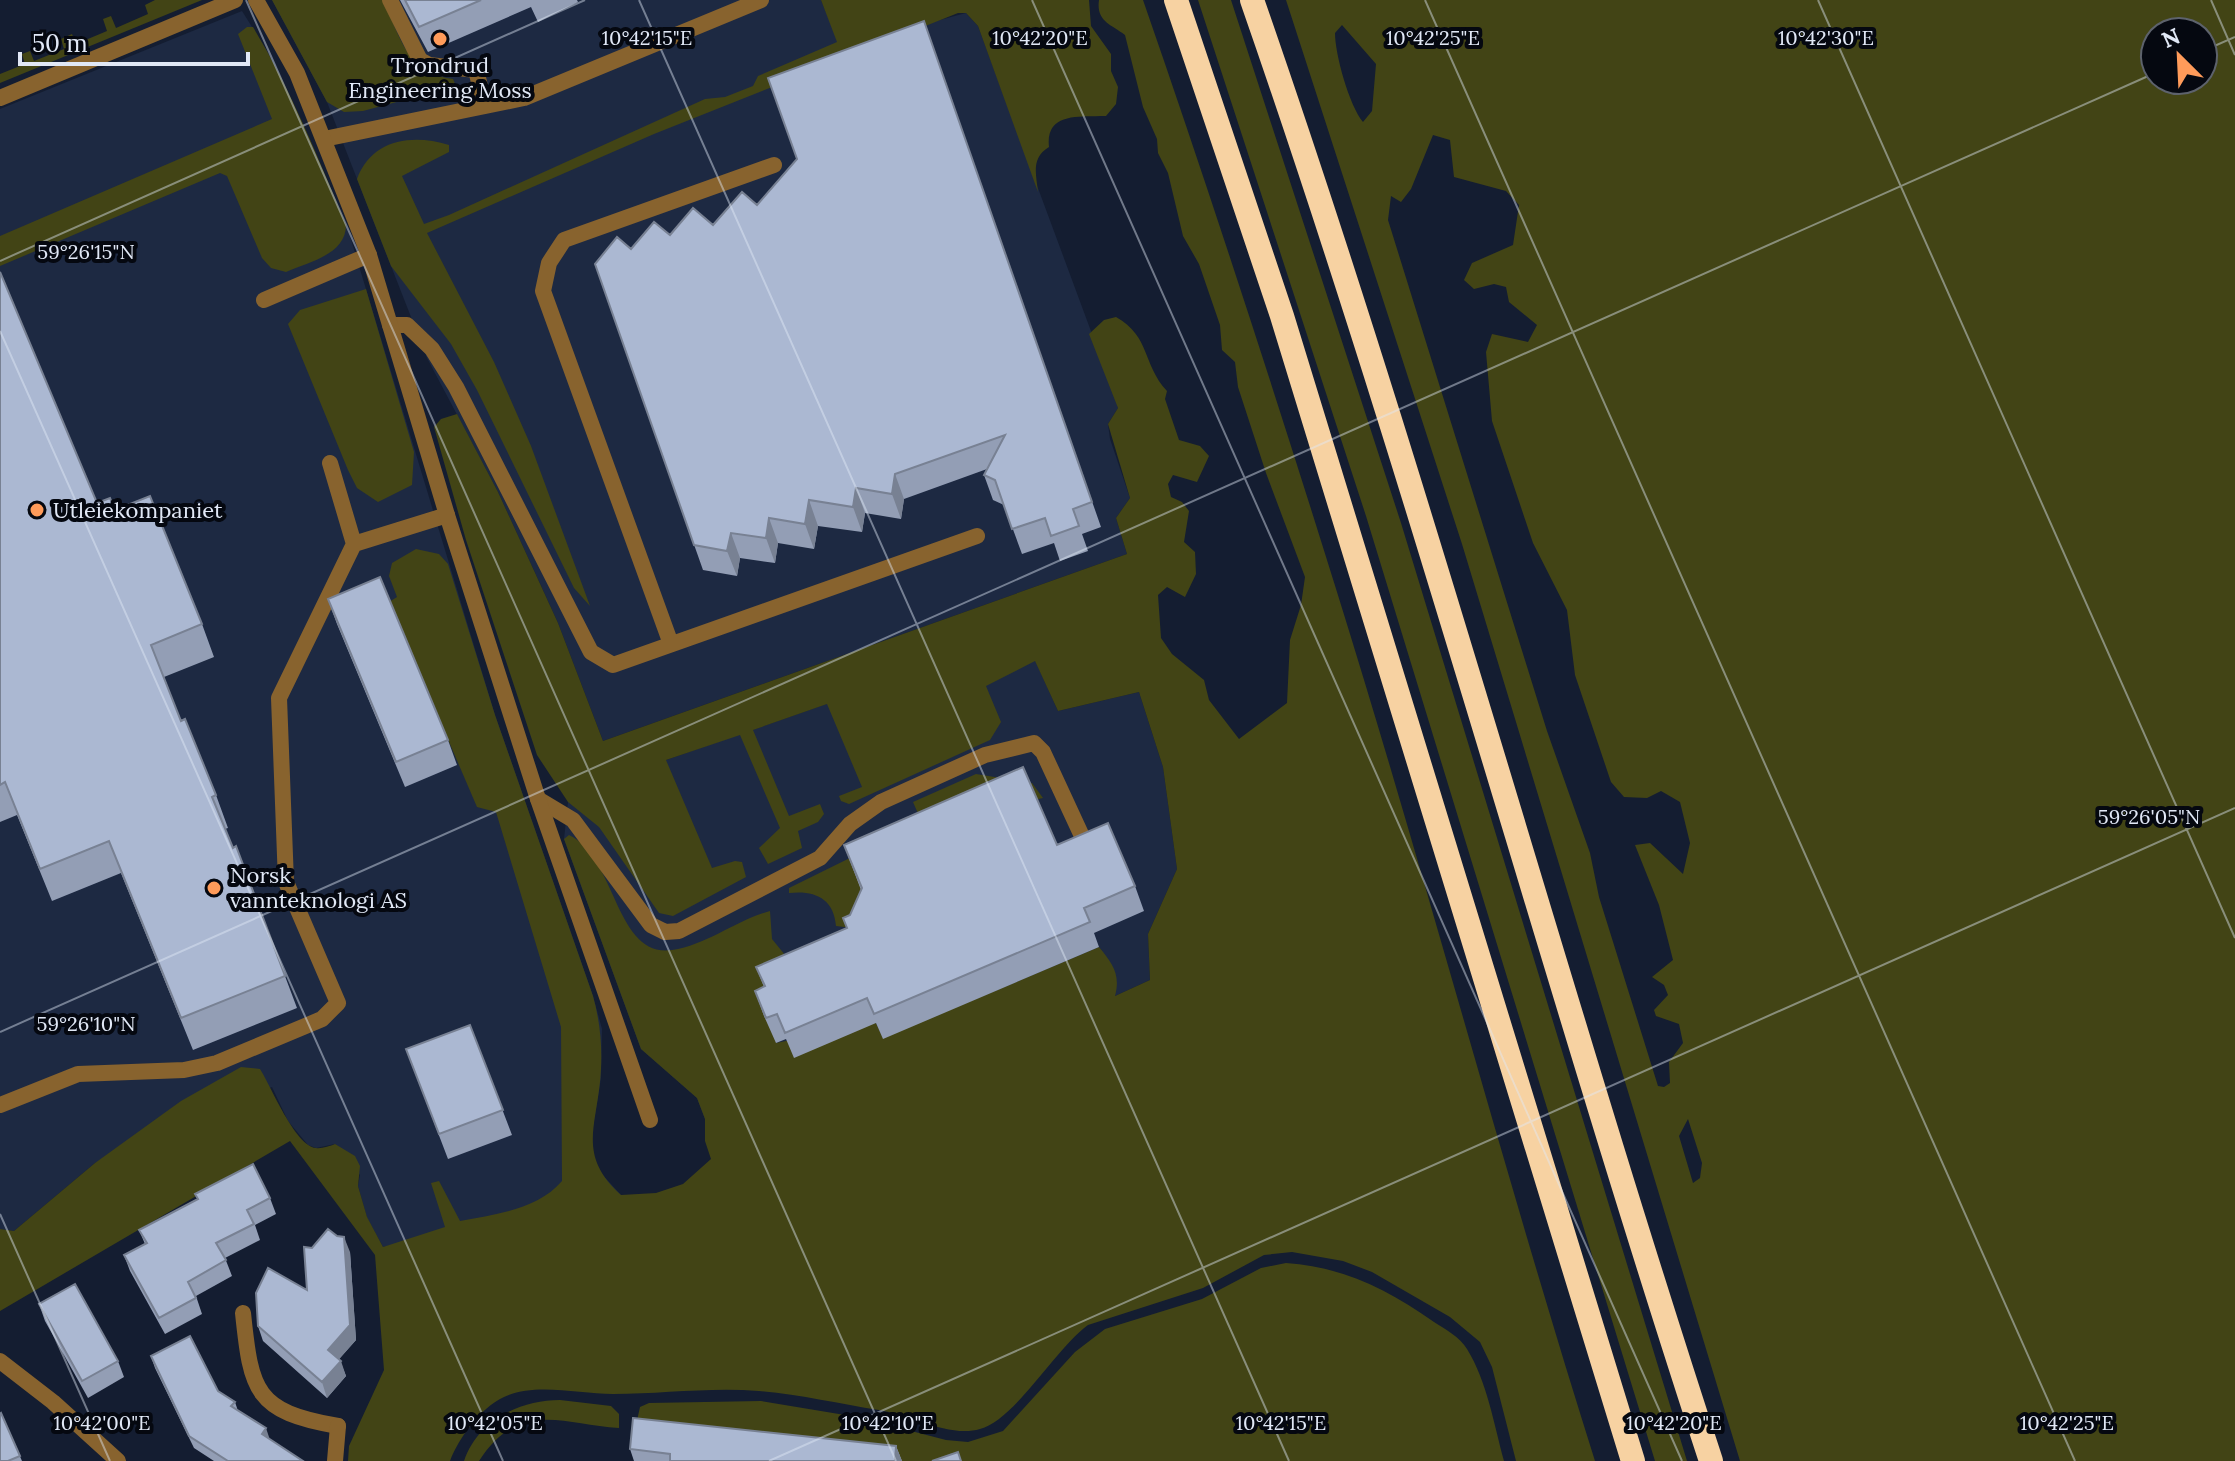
<svg xmlns="http://www.w3.org/2000/svg" width="2235" height="1461" font-family="Lora,serif">
<style>
.built{fill:#1d2942}
.green{fill:#424415;fill-rule:evenodd}
.lines{fill:none;stroke-linecap:round;stroke-linejoin:round}
.service{stroke:#88632e;stroke-width:16}
.minor{stroke:#88632e;stroke-width:16}
.motorway{stroke:#f7d2a2;stroke-width:24}
.wall{fill:#939eb5}
.shaded-wall{fill:#788193}
.building{fill:#abb8d2;stroke:#788193;stroke-width:2}
.ticks{fill:none;stroke:#e1e8f6;stroke-width:2;stroke-opacity:0.45}
.poi-dot{fill:#ff9b5a;stroke:#050810;stroke-width:3}
.labels{text-anchor:middle;stroke-width:8;stroke-linejoin:round;paint-order:stroke}
.poi-label{font-size:22px;fill:#e1e8f6;stroke:#050810;text-anchor:start}
.ticks-label{font-size:20px;text-anchor:middle;fill:#e1e8f6;stroke:#050810;stroke-width:8;stroke-linejoin:round;paint-order:stroke}
</style>
<rect width="100%" height="100%" fill="#141d31"/>
<path class="built" d="M272,0H821L845,58L936,21L966,13L978,26L1115,396L1118,408L1108,424L1110,439L1130,498L1116,518L1127,554L603,741L558,623L498,492L427,358L327,102Z
M242,11L274,62L349,233L495,715L593,996L602,1029L601,1078L591,1140L593,1155L600,1172L621,1195L383,1247L367,1218L358,1186L360,1175L335,1144L316,1148L308,1145L288,1121L272,1087L95,1163L14,1231L0,1229V109Z
M963,656L1035,660L1058,711L1139,692L1163,767L1177,869L1148,934L1150,980L1115,996L705,1141V1119L697,1098L641,1049L564,839L568,802L666,760Z"/>
<path class="green" d="M155,0H202L0,83V74L25,64L22,54L30,51L34,61L64,49L61,39L72,34L76,44L107,31L103,19L111,16L116,28L148,14L145,5Z
M272,0H383C401,38 406,72 453,79L456,86L363,111L344,112L327,102Z
M821,0H1089L1091,26L1111,54V71L1118,87L1116,104L1106,116C1082,117 1045,111 1049,147C1031,158 1036,173 1038,192L978,26L966,13H958L654,134L427,233L494,362L531,446L590,606L574,588L477,390L451,344L391,266L357,179C371,140 411,133 449,145V152L402,176L424,224L449,215L705,99L725,97L753,86L758,76L837,42Z
M1099,0H1143C1211,196 1275,393 1337,592C1427,880 1504,1173 1595,1461H1516L1492,1367L1480,1342L1450,1317L1372,1272L1343,1261L1292,1252L1264,1255L1203,1288L1088,1325C1055,1349 1015,1420 980,1429C950,1438 909,1415 879,1410C840,1404 798,1394 759,1391C710,1387 661,1394 613,1394C579,1394 535,1382 504,1397C480,1408 459,1438 450,1461H348L349,1446L384,1370L375,1255L290,1141L0,1311V1229L14,1231L95,1163L181,1101L241,1067L260,1069C271,1086 295,1146 316,1148C321,1149 330,1146 335,1144L355,1156L360,1166L358,1186L367,1217L383,1247L445,1227L431,1183L439,1181L460,1221C496,1214 537,1210 562,1181L561,1027L496,812L477,807L389,602L397,597L389,576L392,563L416,549L439,554L448,564L495,715L593,996C601,1025 603,1052 600,1082C595,1130 579,1157 621,1195L656,1193L683,1184L711,1159L705,1141V1119L697,1098L641,1049L564,839L569,835C617,858 615,958 672,950C707,945 736,920 770,911L772,939L785,955L776,1043L876,1023L883,1038L1099,947C1112,963 1121,974 1115,996L1150,980L1148,934L1177,869L1163,767L1139,692L1058,711L1035,661L986,686L1001,722L990,740L849,804L841,801L839,796L862,787L827,704L753,730L789,816L820,804L824,814L818,822L798,831L802,848L768,864L759,848L780,828L740,735L666,760L712,868L735,861L742,862L746,877L673,916L659,913L599,827L568,802L537,755L466,540L434,427L441,419L457,414L498,492L558,623L603,741L1127,554L1116,518L1130,498L1108,424L1118,408L1089,334L1104,320L1116,317C1151,337 1142,364 1167,391L1165,399L1179,440L1200,446L1209,456L1197,482L1173,475L1168,484L1171,497L1182,502L1189,511L1184,542L1195,552L1196,574L1185,597L1167,587L1158,595L1161,638L1172,654L1204,680L1209,700L1239,739L1287,703L1290,640L1301,605L1305,577L1266,473L1238,387L1235,362L1222,350L1220,325L1199,264L1183,236L1168,173L1158,153L1157,139L1143,107L1125,35C1110,24 1096,21 1099,0Z
M1198,0H1231L1401,523L1687,1461H1655L1366,516Z
M1286,0H2235V1461H1740L1462,544ZM1342,25L1376,64L1372,111L1363,122C1349,105 1335,54 1335,33ZM2203,32V80H2155V32ZM1433,135L1450,140L1454,177L1506,191L1519,205L1513,245L1472,263L1464,280L1474,289L1494,284L1506,287L1509,302L1537,325L1528,342L1492,334L1486,352L1492,421L1533,543L1567,610L1575,675L1611,782L1624,797L1647,798L1661,791L1680,802L1690,843L1683,874L1650,843L1635,845L1659,905L1673,960L1652,977L1664,985L1668,995L1654,1010L1656,1016L1679,1024L1683,1043L1669,1062L1670,1083L1664,1087L1658,1086L1599,897L1590,853L1547,731L1388,220L1391,196L1401,202L1411,189ZM1688,1119L1702,1163L1700,1178L1693,1183L1679,1136Z
M247,27H253C291,90 318,157 346,225C346,255 308,262 286,272L271,268L262,258L227,176L220,173L0,266V236L272,119L238,34Z
M366,289L414,452L412,485L378,502L357,488L348,470L288,324L300,310Z
M976,774L1032,783L1043,798L923,825L913,802Z
M860,853L879,931L836,926C834,898 814,890 789,893V888Z
M1286,1263C1343,1267 1387,1289 1434,1322C1445,1329 1460,1337 1467,1349C1487,1381 1494,1425 1504,1461H884L634,1434L640,1407L649,1403L761,1401L857,1417L946,1440L968,1442L1003,1431L1075,1352L1105,1329L1202,1299L1261,1268Z
M560,1400L611,1406L619,1414V1428C562,1424 519,1399 479,1461H464C478,1420 520,1400 560,1400Z"/>
<g class="lines">
<path class="service" d="M390,0L420,60L429,65L476,70L485,106
M324,139L524,98L761,0
M264,300L369,255
M390,325H407L432,349L456,387L591,652L613,665L977,536
M354,544L447,515
M671,644L543,291L549,263L564,240L774,165
M538,799L573,820L651,925L665,932L679,931L820,858L850,824L881,802L985,755L1034,743L1043,752L1087,847
M0,1105L78,1074L184,1070L217,1063L322,1019L338,1003L286,882L279,698L354,544L330,463
M243,1313C251,1391 255,1412 338,1426"/>
<path class="minor" d="M256,0L297,73L369,255L447,515L538,799L650,1120
M0,98L235,0
M0,1361L53,1402L118,1461
M335,1461L338,1426"/>
<path class="motorway" d="M1176,0L1282,316L1633,1461
M1252,0C1420,482 1552,976 1711,1461"/>
</g>
<path class="wall" d="M400,0H577L578,2L538,22L531,7L428,52Z
M924,21L1101,527L1082,534L1088,551L1060,561L1054,543L1022,554L1004,505L993,500L984,475L987,469L904,499L901,519L865,513L862,532L818,526L814,549L778,543L775,563L740,558L737,576L703,570L595,264L631,249L670,235L713,225L757,205Z
M0,272L97,503L115,510L202,624L214,657L164,677L181,721L216,795L228,828L225,829L233,848L236,846L297,1008L193,1050L121,873L52,901L17,815L0,822Z
M328,599L448,740L457,765L405,787L337,624Z
M844,845H1057L1135,886L1144,911L1094,933L1099,947L883,1039L876,1023L794,1058L786,1039L776,1043L764,1016L755,991L764,987L756,967L846,928L861,890Z
M470,1025L512,1135L448,1159L406,1049Z
M195,1194L270,1198L276,1214L255,1225L260,1240L225,1258L232,1276L196,1296L202,1314L165,1334L130,1271L124,1255L145,1244L139,1230L197,1199Z
M350,1252L356,1340L339,1359L346,1376L327,1398L263,1341L258,1326L307,1290Z
M39,1304L118,1361L124,1377L88,1398L45,1321Z
M151,1356L218,1391L235,1402L238,1411L270,1440L303,1461H214L194,1448L155,1368Z
M1,1413L22,1461H0Z
M896,1446L902,1461H634L630,1449Z"/>
<path class="shaded-wall" d="M895,474L904,499L901,519L892,494Z
M856,488L865,513L862,532L853,507Z
M809,500L818,526L814,549L805,524Z
M769,518L778,543L775,563L766,538Z
M731,533L740,558L737,576L727,551Z
M344,1237L350,1252L356,1340L334,1365L328,1350Z
M341,1361L346,1376L327,1398L322,1382Z
M266,1428L270,1440L262,1434Z
M896,1446L902,1461H895Z"/>
<path class="building" d="M405,0H481L419,27Z
M924,21L1092,502L1073,509L1079,526L1051,536L1045,518L1012,529L995,480L984,475L1005,435L895,474L892,494L856,488L853,507L809,500L805,524L769,518L766,538L731,533L727,551L694,545L595,264L617,237L631,249L654,222L670,235L693,208L713,225L742,192L757,205L797,159L768,78Z
M0,272L97,503L110,498L115,510L150,496L202,624L151,645L181,721L185,719L216,795L212,797L233,848L236,846L285,976L181,1018L109,841L40,869L5,782L0,785Z
M380,577L448,740L396,762L328,599Z
M1023,767L1057,845L1108,823L1135,886L1084,908L1090,922L874,1014L867,998L785,1033L777,1014L766,1018L755,991L765,986L756,967L847,928L843,918L850,915L862,888L844,845Z
M470,1025L503,1110L439,1134L406,1049Z
M253,1164L270,1198L247,1210L254,1224L216,1243L226,1260L188,1282L196,1298L159,1318L124,1255L147,1243L139,1230L198,1199L195,1194Z
M328,1229L337,1236L344,1237L350,1325L328,1350L341,1361L322,1382L258,1326L256,1293L268,1268L307,1290L304,1247L312,1248Z
M75,1284L118,1361L82,1381L39,1304Z
M190,1336L218,1391L235,1402L231,1406L266,1428L262,1434L303,1461H228L189,1436L151,1356Z
M1,1413L20,1456L8,1461H0V1414Z
M633,1418L896,1446L895,1461H670V1454L630,1449Z
M958,1452L961,1461H932Z"/>
<path class="ticks" d="M246,0L896,1461M639,0L1289,1461M1032,0L1682,1461M1425,0L2075,1461M1818,0L2235,938M2211,0L2235,55M2203,51L2235,37M0,261L585,0M0,331L503,1461M0,1032L2155,73M0,1214L110,1461M769,1461L2235,808"/>
<g class="poi-dot">
<circle cx="440" cy="39" r="8"/>
<circle cx="37" cy="510" r="8"/>
<circle cx="214" cy="888" r="8"/>
</g>
<g class="labels">
<g class="poi-label">
<text x="440" y="73" text-anchor="middle">Trondrud<tspan x="440" dy="25">Engineering Moss</tspan></text>
<text x="53" y="518">Utleiekompaniet</text>
<text x="230" y="883">Norsk<tspan x="230" dy="25">vannteknologi AS</tspan></text>
</g>
</g>
<g class="ticks-label">
<text x="1433" y="45">10°42'25"E</text>
<text x="1826" y="45">10°42'30"E</text>
<text x="647" y="45">10°42'15"E</text>
<text x="1040" y="45">10°42'20"E</text>
<text x="86" y="259">59°26'15"N</text>
<text x="2149" y="824">59°26'05"N</text>
<text x="86" y="1031">59°26'10"N</text>
<text x="102" y="1430">10°42'00"E</text>
<text x="495" y="1430">10°42'05"E</text>
<text x="888" y="1430">10°42'10"E</text>
<text x="1281" y="1430">10°42'15"E</text>
<text x="1674" y="1430">10°42'20"E</text>
<text x="2067" y="1430">10°42'25"E</text>
</g>
<g transform="translate(2179 56) rotate(336)"><circle r="38" fill="#050810" stroke="#5d626c" stroke-width="2"/>
<path d="M0-6L14 30L0 20L-14 30Z" fill="#ff9b5a"/>
<text y="-12" font-size="22" font-weight="bold" text-anchor="middle" fill="#e1e8f6">N</text>
</g>
<path d="M20 52v12h228v-12" fill="none" stroke="#e1e8f6" stroke-width="4"/>
<text x="32" y="52" font-size="24" fill="#e1e8f6" stroke="#050810" stroke-width="6" paint-order="stroke">50 m</text>
</svg>
